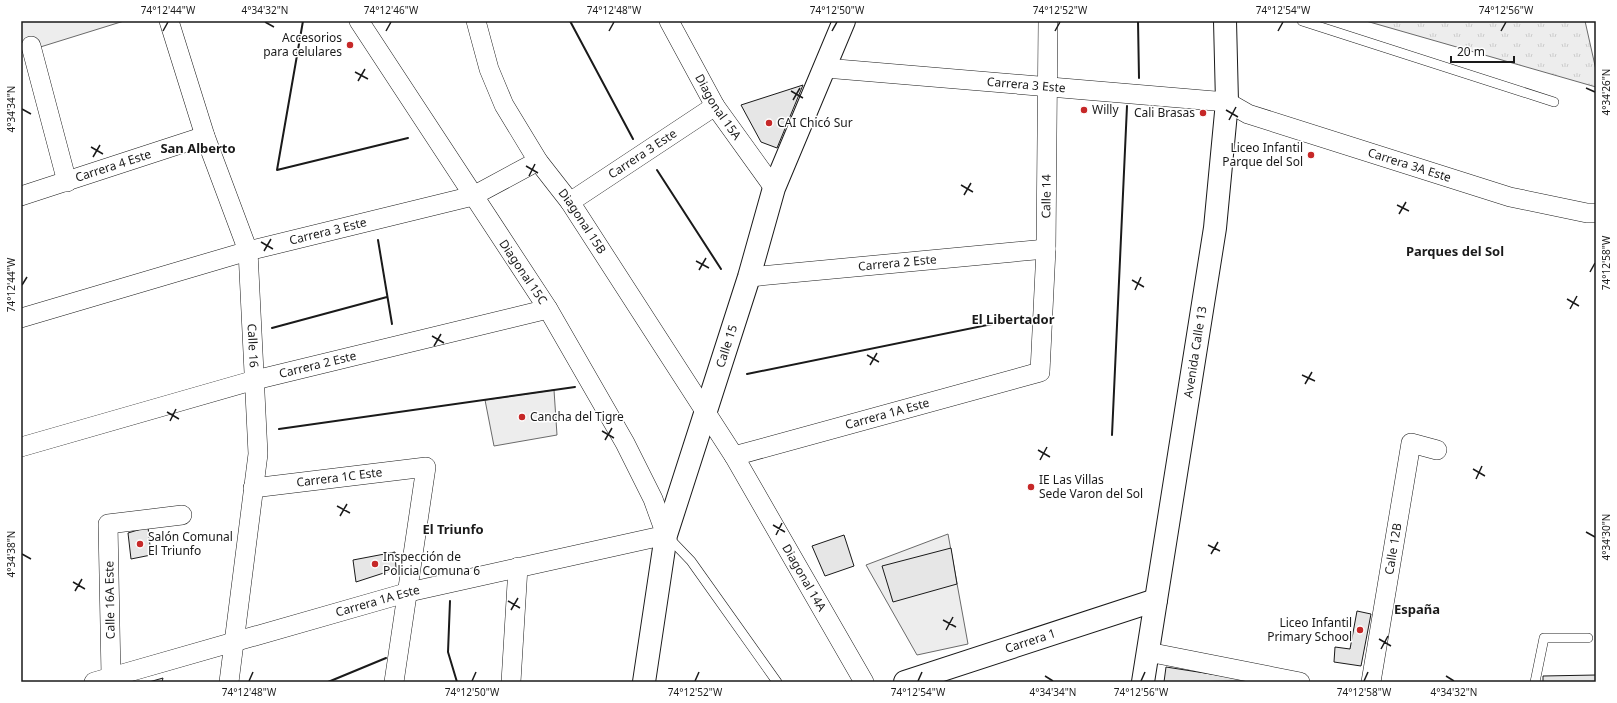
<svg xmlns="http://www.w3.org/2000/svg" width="1617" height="703" font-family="'Noto Sans',sans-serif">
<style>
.grass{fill:#ededed;stroke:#6a6a6a}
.park{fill:url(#park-tufts);stroke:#6a6a6a}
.building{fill:#e6e6e6;stroke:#1a1a1a}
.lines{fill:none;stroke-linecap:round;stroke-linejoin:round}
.service-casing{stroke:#1a1a1a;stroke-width:10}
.minor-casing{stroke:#1a1a1a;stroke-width:20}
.tertiary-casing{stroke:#1a1a1a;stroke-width:24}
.secondary-casing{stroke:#1a1a1a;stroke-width:24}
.service{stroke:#fff;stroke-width:9}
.minor{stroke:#fff;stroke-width:19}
.tertiary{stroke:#fff;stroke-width:22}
.secondary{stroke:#fff;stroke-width:22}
.wall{stroke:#1a1a1a;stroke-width:2}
.ticks{fill:none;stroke:#1a1a1a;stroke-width:1.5}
.poi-dot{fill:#c62828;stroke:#fff;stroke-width:1.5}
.labels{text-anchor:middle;stroke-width:3;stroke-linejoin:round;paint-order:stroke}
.poi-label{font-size:12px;fill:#1a1a1a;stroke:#fff;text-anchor:start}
.street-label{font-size:12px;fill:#1a1a1a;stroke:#fff}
.neighbourhood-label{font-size:13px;font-weight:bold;fill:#1a1a1a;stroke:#fff}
.neatline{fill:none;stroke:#1a1a1a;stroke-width:1.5}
.ticks-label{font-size:10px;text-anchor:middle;fill:#1a1a1a}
</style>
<defs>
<pattern id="park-tufts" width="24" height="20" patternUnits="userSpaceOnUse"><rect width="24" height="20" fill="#ededed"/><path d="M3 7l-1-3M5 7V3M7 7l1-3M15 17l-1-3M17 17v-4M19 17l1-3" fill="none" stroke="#cbcbcb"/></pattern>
</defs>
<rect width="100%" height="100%" fill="#fff"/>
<path class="grass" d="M21,21H124L21,53Z
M554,390L557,435L494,446L485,400Z
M948,534L968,644L917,655L866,565Z"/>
<path class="park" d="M1366,21H1585L1596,70V87Z"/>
<path class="building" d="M803,85L777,148L761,142L741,105Z
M148,527L151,555L131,559L128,533Z
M844,535L854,566L825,576L812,546Z
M951,548L957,584L893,602L882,566Z
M395,552L396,569L356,582L353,560Z
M1357,611L1371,614L1361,666L1334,662L1335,647L1350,649Z
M1166,667L1256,681L1164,682Z
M1596,675V682H1543V676Z
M163,678L162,682H149Z"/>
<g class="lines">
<defs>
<path id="service" d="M1302,21L1554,102
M668,537L691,561L777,682
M1535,682L1544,638H1588"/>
<g id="minor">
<path id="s1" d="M169,21L205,136L248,251L258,454L229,682"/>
<path id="s2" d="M476,21L489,69L504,105L538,161L570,202L734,456L864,682"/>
<path id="s3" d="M669,21L715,106L774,188"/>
<path d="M31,46L67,182"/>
<path id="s4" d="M825,68L1227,102L1248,114L1510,197L1587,213H1596"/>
<path id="s5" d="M21,196L205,136"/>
<path id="s6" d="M570,202L715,106"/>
<path id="s7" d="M749,277L1046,249"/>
<path id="s8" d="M21,318L248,251L473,196L538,161"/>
<path id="s9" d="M21,447L255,380L548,309"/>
<path id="s10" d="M734,456L1040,372L1046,249L1048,21"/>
<path id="s11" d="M253,488L426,467L394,682"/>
<path d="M1148,652L1300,682"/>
<path d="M111,676L108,524L182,515"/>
<path id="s12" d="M94,682L409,592L666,535L653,499L625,443L548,309L359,21"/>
<path d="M511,682L518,567"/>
<path id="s13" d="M1371,682L1411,443L1437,450"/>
</g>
<g id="tertiary">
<path id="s14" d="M644,682L666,535L749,277L774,188L844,21"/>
<path id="s15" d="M905,682L1156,600"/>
</g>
<g id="secondary">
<path id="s16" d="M1143,682L1215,228L1227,102L1225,21"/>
</g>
</defs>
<use href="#service" class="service-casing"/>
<use href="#minor" class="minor-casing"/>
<use href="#tertiary" class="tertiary-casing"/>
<use href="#secondary" class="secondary-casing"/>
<use href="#service" class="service"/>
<use href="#minor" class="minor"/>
<use href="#tertiary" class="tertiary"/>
<use href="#secondary" class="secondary"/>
<path class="wall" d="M303,21L277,170L408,138
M570,21L633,139
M1138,21L1139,78
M657,170L721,269
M378,240L392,324
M272,328L387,297
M747,374L1027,317
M279,429L575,387
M1112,435L1127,106
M450,601L448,652L457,682
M328,682L386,658"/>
</g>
<path class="ticks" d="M265,22L274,27M163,31L168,22M386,31L391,22M609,31L614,22M832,31L837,22M1055,31L1060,22M1278,31L1283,22M1501,31L1506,22M355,72L368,79M358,81L365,69M1586,88L1595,92M791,91L803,98M793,100L800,88M22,109L31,114M1226,110L1238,117M1229,120L1236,107M91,147L103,154M93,157L100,145M526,166L538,173M529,176L535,164M961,185L973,192M964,195L971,183M1397,205L1409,211M1399,214L1406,202M261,242L273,249M264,251L271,239M696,261L709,268M699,270L706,258M1590,272L1595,263M1132,280L1144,287M22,285L27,277M1135,290L1141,277M1567,299L1579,306M1570,309L1577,296M432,336L444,343M434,346L441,334M867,355L879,362M870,365L877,353M1302,375L1315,381M1305,384L1312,372M167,412L179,419M170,421L176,409M602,431L614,438M605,440L612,428M1038,450L1050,457M1040,460L1047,447M1473,469L1485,476M1476,479L1482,466M337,506L350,513M340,516L347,504M773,525L785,532M1586,532L1595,537M776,535L782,523M1208,545L1220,551M22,554L31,559M1211,554L1218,542M73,582L85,589M75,591L82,579M508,601L520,608M511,610L518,598M943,620L956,627M946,630L953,617M1379,639L1391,646M1381,649L1388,636M1045,676L1053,681M1446,676L1454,681M249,681L253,672M472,681L476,672M695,681L699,672M918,681L922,672M1141,681L1145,672M1364,681L1368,672"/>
<g class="poi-dot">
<circle cx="350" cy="45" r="4"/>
<circle cx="1084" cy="110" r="4"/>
<circle cx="1203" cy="113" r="4"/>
<circle cx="769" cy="123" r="4"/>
<circle cx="1311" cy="155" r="4"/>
<circle cx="522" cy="417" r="4"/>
<circle cx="1031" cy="487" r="4"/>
<circle cx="140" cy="544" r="4"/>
<circle cx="375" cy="564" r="4"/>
<circle cx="1360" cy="630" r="4"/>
</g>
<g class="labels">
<g class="poi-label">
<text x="342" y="42" text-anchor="end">Accesorios<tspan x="342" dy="14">para celulares</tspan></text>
<text x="1092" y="114">Willy</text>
<text x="1195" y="117" text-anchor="end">Cali Brasas</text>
<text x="777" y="127">CAI Chicó Sur</text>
<text x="1303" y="152" text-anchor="end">Liceo Infantil<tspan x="1303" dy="14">Parque del Sol</tspan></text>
<text x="530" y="421">Cancha del Tigre</text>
<text x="1039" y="484">IE Las Villas<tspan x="1039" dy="14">Sede Varon del Sol</tspan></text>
<text x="148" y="541">Salón Comunal<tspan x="148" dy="14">El Triunfo</tspan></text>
<text x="383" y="561">Inspección de<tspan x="383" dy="14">Policia Comuna 6</tspan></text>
<text x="1352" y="627" text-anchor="end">Liceo Infantil<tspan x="1352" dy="14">Primary School</tspan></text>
</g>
<g class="street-label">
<text dy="4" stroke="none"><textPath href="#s4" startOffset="202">Carrera 3 Este</textPath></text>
<text dy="4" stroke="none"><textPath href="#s3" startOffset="99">Diagonal 15A</textPath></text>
<text dy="4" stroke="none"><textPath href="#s6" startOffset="87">Carrera 3 Este</textPath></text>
<text dy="4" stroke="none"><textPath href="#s4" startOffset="597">Carrera 3A Este</textPath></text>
<text dy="4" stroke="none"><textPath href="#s5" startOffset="97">Carrera 4 Este</textPath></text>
<text dy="4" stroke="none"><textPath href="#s10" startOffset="493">Calle 14</textPath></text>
<text dy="4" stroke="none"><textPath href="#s2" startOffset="229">Diagonal 15B</textPath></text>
<text dy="4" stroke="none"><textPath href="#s8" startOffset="319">Carrera 3 Este</textPath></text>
<text dy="4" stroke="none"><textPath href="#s7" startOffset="149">Carrera 2 Este</textPath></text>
<text transform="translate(523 272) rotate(56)" y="4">Diagonal 15C</text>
<text dy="4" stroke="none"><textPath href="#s1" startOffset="338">Calle 16</textPath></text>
<text dy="4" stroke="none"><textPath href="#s14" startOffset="347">Calle 15</textPath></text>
<text dy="4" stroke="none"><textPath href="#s16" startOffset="334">Avenida Calle 13</textPath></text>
<text dy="4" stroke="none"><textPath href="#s9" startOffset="308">Carrera 2 Este</textPath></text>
<text dy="4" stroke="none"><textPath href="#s10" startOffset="159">Carrera 1A Este</textPath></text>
<text dy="4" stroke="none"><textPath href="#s11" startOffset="87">Carrera 1C Este</textPath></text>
<text dy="4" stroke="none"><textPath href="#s13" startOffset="135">Calle 12B</textPath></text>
<text dy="4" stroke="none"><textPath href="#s2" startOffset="649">Diagonal 14A</textPath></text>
<text transform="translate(110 600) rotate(-91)" y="4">Calle 16A Este</text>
<text dy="4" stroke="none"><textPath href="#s12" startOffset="295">Carrera 1A Este</textPath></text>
<text dy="4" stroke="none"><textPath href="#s15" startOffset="132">Carrera 1</textPath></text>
</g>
<g class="neighbourhood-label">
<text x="198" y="153">San Alberto</text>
<text x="1455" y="256">Parques del Sol</text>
<text x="1013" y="324">El Libertador</text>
<text x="453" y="534">El Triunfo</text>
<text x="1417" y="614">España</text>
</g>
</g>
<rect width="1617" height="703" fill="none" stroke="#ffffff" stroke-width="44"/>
<path d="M1451 56v6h63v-6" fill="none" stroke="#1a1a1a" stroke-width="2"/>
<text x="1457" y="56" font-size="12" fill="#1a1a1a" stroke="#ffffff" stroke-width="3" paint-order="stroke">20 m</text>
<rect x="22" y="22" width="1573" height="659" class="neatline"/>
<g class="ticks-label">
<text x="168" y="14">74°12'44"W</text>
<text x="265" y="14">4°34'32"N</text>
<text x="391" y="14">74°12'46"W</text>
<text x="614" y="14">74°12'48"W</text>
<text x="837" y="14">74°12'50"W</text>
<text x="1060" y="14">74°12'52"W</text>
<text x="1283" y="14">74°12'54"W</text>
<text x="1506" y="14">74°12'56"W</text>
<text transform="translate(1606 92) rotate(-90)" y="4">4°34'26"N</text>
<text transform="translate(11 109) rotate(-90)" y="4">4°34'34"N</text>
<text transform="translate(1606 263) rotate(-90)" y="4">74°12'58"W</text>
<text transform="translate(11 285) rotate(-90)" y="4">74°12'44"W</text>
<text transform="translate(1606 537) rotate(-90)" y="4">4°34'30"N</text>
<text transform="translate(11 554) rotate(-90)" y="4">4°34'38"N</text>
<text x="249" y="696">74°12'48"W</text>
<text x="472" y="696">74°12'50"W</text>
<text x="695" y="696">74°12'52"W</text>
<text x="918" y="696">74°12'54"W</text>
<text x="1053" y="696">4°34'34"N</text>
<text x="1141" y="696">74°12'56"W</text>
<text x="1364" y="696">74°12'58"W</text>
<text x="1454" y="696">4°34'32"N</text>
</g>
</svg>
